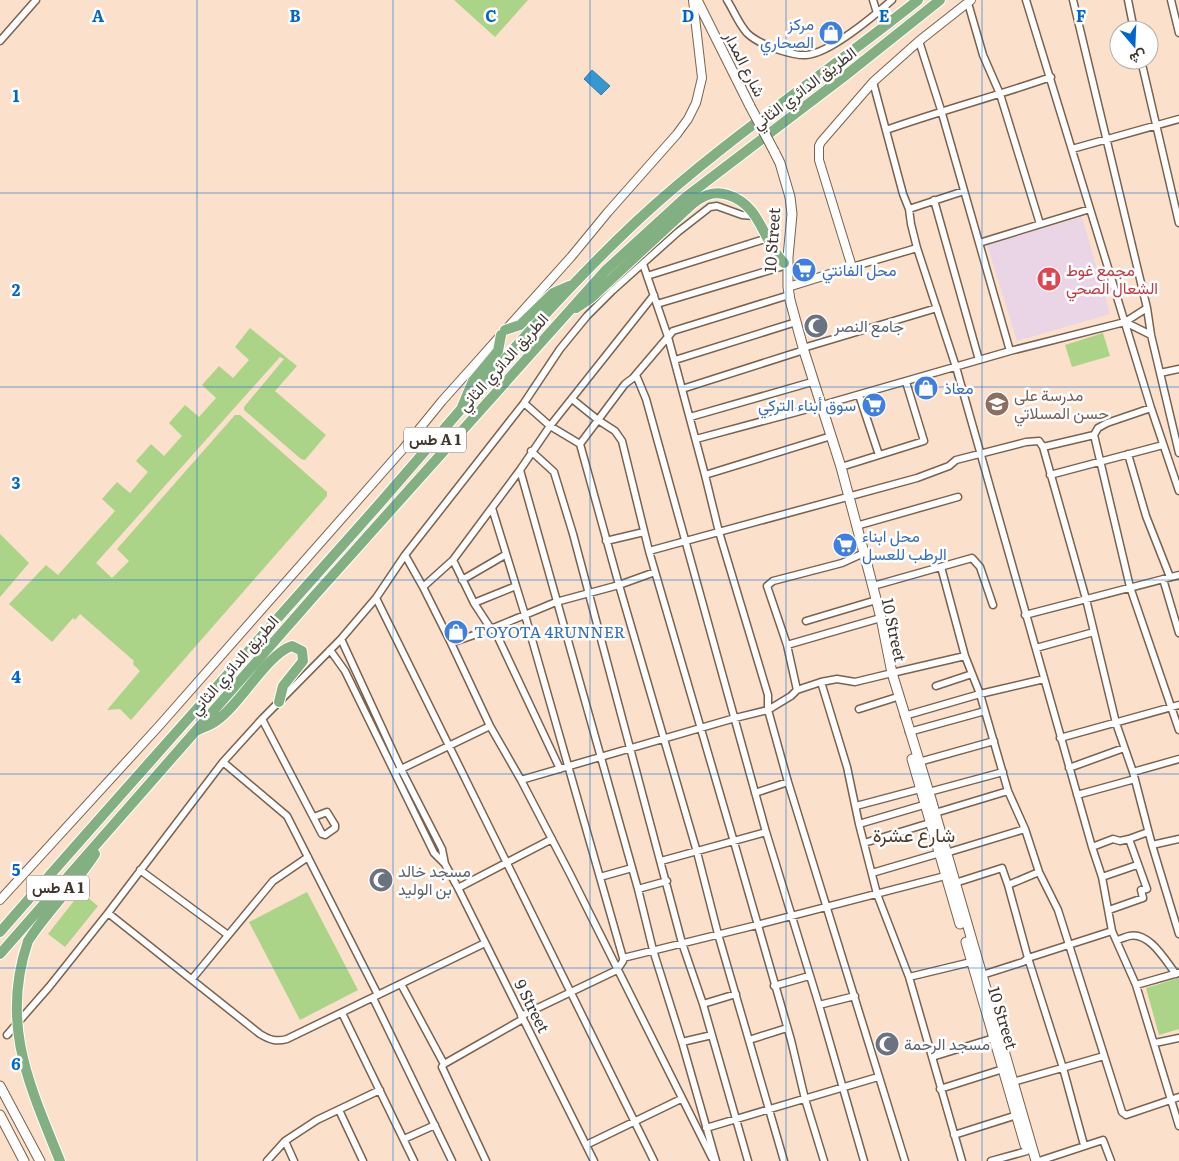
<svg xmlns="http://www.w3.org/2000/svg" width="1179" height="1161" font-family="Literata,Vazirmatn,serif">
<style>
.medical{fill:#e9d5e5}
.green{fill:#acd488}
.water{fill:#3797d0;stroke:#3a7a9f}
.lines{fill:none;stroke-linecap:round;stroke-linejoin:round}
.minor-casing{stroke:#79624f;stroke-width:9}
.tertiary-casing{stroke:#79624f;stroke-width:10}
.secondary-casing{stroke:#79624f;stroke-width:11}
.trunk-casing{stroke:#fff;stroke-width:12}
.minor{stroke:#fff;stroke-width:6}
.tertiary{stroke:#fff;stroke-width:8}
.secondary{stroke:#fff;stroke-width:9}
.trunk{stroke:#83b082;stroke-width:10}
.secondary-bridge-casing{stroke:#79624f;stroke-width:11;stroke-linecap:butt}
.secondary-bridge{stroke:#fff;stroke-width:9}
.grid{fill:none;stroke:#0066ce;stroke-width:1;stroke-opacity:0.55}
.labels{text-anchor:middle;stroke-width:5;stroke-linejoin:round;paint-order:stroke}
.shield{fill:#fff;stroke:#7a726d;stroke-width:1}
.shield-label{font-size:15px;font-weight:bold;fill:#41362e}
.shop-label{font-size:16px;fill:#366cbe;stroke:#fff;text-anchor:start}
.street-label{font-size:16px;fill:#41362e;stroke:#fff}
.health-label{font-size:16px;fill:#be3a42;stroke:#fff;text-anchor:start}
.worship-label{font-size:16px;fill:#5b616d;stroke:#fff;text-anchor:start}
.education-label{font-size:16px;fill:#785e54;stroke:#fff;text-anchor:start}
.quarter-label{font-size:19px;fill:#4f3928;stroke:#fff}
.grid-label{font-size:16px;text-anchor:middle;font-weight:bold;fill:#0066ce;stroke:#fff;stroke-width:5;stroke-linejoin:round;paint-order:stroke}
</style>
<rect width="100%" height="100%" fill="#fbe0cb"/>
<path class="medical" d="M1082,217L1110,314L1017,341L987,245Z"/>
<path class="green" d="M454,0H528L495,37Z
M250,328L297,366L275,391L326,435L305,460L301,459L244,410V407L284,359L280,357L96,563L112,578L129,561L117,549L235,415H240L327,492V496L131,720L120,709L107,710L140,671L133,664L134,661L80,614L75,620L73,618L52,642L9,604L46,565L58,575L115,511L102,499L117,482L130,493L148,472L136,461L151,444L164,456L182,436L169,423L185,405L199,417L216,398L202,385L219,366L233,378L249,360L235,347Z
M1103,333L1110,356L1072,367L1065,345Z
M0,534L29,563L0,597Z
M81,892L98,906L65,947L48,934Z
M307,892L358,990L300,1020L249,922Z
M1179,978V1029L1159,1035L1146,988Z"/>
<path class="water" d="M592,70L610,86L601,95L584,79Z"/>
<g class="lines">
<defs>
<path id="minor" d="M727,0C734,11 738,23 747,33C755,41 765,45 776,49C786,52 797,56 806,55C829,54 875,15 892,0
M873,0L877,13
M1026,0L1151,408L1179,491
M1073,0L1147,308L1151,335L1179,453
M1128,0L1134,30
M1171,0L1179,33
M968,3L983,55L1000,94L1040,224
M0,41L36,0
M919,41L941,110L1010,351
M1141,60L1179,223
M873,82L903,194L909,209L911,224L917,248L956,367L1092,847L1102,877L1112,931L1136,985L1179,1126
M886,130C940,111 996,96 1051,77
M1072,149L1179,119
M934,200L979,360
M909,209L964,191
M979,243L1090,209
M643,264L668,337L705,475L719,532L768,695V710L788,782L905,1161
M852,267L917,248
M647,276L768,238
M657,304L784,266
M1125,322L1151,335
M803,348L937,308
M675,360L793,323
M1160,373L1179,369
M636,375L646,399L766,832L819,1005L864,1161
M682,389L801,351
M859,395L879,455
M572,399L598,420L615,431L622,441L649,551L734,842L791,1040L805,1099L824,1161
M524,403L550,426L580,444L619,585L697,852L718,934L784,1161
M690,417L812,382
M1094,435L1130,587L1179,730
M696,439L819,406L1010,351L1125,322L1147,308
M580,444L625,384L633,378L673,331L786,296
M1043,447L1094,435L1098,428L1107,423L1151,408
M531,451L554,472L573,534L682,943L703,1004L748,1161
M1128,454L1146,516L1170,577
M841,467L924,441L906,382
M520,470L638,889L653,950L682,1042L716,1161
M705,475L828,437
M1050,475L1163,445
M492,508L525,615L623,958V961L617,970L521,1016
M856,526L958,497
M606,541L644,532
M649,551L917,478L949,466L956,460L1026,442L1039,441L1043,447L1086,599L1116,723L1133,772L1152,845L1179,934
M405,555L423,587L451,643L490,726L521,780L570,874L712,1158
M453,560L474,603L491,629L495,631L560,769
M941,567L965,656L980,694L1008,791L1025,829L1039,872L1058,910L1122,1112L1126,1115L1129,1114L1179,1097
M1163,579L1179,633
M462,580L505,555
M873,586L972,558L980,567L993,605
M423,587L453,560L520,470L550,426L654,295
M376,598L405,555L524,403L560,349L587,316L612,291L678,232L710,207L717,206L742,215L755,216
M474,603L516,586
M1025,615L1179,575
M806,621L873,601
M341,639L401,769L442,849L445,864
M451,643L491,629L556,602L619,585L655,572
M787,645L877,619
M1036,648L1094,632
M330,650L345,671L434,853L445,864L458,888L594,1161
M892,673L965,656
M821,682L847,767L859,824L877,894L909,977L962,1161
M936,686L972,674
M797,690L787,645L767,586L773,581L842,563L864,553
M859,709L894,698
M904,716L980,694L1044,679
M262,719L322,834L325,835L335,828V825L327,812L314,817
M909,732L985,711
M1060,738L1179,705
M223,762L287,816L378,995
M919,762L994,741
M1069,768L1124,748
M399,770L490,726
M1133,772L1179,759
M521,780L735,718L768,710L791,696L797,690L821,682L837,679L855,682L888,674
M929,792L1003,772
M755,793L788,782
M1077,795L1135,779
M856,806L920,789
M935,813L1008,791
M859,824L927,804
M864,843L933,822
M1152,845L1179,839
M1092,847L1113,839L1120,841L1129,839L1148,832
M946,853L1025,829
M661,861L766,832
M140,870L228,935
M1039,872L1008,885L1028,958L1063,1068L1084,1145
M872,873L940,853
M600,877L632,868
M1102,877L1137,865
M955,883L1002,868L1008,885
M458,888L552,839
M638,889L667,881
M1109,910L1143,898L1141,890L1147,889L1129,839
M108,913L260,1034C270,1040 276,1042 287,1039L485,943
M1117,940C1121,939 1125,937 1129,936C1149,931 1165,960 1176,974
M623,958L757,925L945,876
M979,976L1023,962L1028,958L1112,931
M909,977L971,962
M192,979L273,881L308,857
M401,984L444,1064L442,1067L486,1161
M1136,985L1178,973
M774,986L809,976
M373,998L452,1161
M703,1004L736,994
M819,1005L855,996
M342,1013L414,1161
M7,1035L49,987L108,913L223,762L262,719L341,639L376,598L654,1161
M749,1040L787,1028
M682,1042L712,1035
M1155,1043L1179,1038
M932,1057L994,1038
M444,1064L523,1019
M1013,1082L1104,1056
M940,1089L1003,1069
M339,1110L363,1161
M706,1128L878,1077
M954,1135L1017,1115
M404,1139L435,1125
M285,1141L294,1161
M586,1145L681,1099
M267,1161L285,1141L317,1120L380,1090
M991,1161L1027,1151
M1039,1161L1103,1140L1111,1161"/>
<path id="tertiary" d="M788,287L852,267L819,160V146L821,142L873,82L919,41L971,0
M0,900L159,726L403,449L442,401L571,257L608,212L677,134L688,119L696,103L702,78L693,0"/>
<path id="secondary" d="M697,0L750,106
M774,151L780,163L790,197L792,214L788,257V287L790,300L804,351L841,467L864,553L881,618L892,673L931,799L1036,1161
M912,759L960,924
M966,942L1025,1145
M0,1086L40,1161
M0,1115L24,1161"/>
<path id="trunk" d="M576,308L591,298L689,207C701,196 713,190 728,195C761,205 763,242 784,263
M505,330L520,325L553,293L569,286
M462,407L473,381L498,351L501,335
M198,730C204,727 211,725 216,721C240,705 267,654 292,646L302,651L303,661L283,686L279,702
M0,932C123,791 248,652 372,512C459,413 542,310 638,220C725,139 826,74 918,0
M0,954L315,595L605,271L686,197L846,75L940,0
M60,1161C29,1084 0,1024 28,941C48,910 75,885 95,854"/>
</defs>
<use href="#minor" class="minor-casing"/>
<use href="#tertiary" class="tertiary-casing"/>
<use href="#secondary" class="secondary-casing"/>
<use href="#trunk" class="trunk-casing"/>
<use href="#minor" class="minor"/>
<use href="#tertiary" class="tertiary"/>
<use href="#secondary" class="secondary"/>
<use href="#trunk" class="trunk"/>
<defs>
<path id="secondary-bridge" d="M750,106L774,151"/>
</defs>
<use href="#secondary-bridge" class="secondary-bridge-casing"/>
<use href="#secondary-bridge" class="secondary-bridge"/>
</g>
<path class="grid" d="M197,0V1161M393,0V1161M590,0V1161M786,0V1161M982,0V1161M0,193H1179M0,387H1179M0,580H1179M0,774H1179M0,968H1179"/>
<defs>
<symbol id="shop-disc" viewBox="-11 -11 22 22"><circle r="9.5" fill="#3f7fe0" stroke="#fff"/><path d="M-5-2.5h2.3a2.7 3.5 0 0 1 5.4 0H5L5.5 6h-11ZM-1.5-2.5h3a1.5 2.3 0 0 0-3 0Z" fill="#fff"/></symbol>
<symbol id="supermarket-disc" viewBox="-11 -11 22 22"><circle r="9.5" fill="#3f7fe0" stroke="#fff"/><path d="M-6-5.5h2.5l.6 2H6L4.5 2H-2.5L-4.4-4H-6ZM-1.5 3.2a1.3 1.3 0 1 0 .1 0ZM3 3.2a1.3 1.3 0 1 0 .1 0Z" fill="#fff"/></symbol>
<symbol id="hospital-disc" viewBox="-11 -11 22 22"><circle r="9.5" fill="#e0444e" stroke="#fff"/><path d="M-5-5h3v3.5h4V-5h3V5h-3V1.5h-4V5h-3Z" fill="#fff"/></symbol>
<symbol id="mosque-disc" viewBox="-11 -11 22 22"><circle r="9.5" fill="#6b7280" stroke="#fff"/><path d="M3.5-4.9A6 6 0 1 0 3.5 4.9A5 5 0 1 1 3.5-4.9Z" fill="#fff"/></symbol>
<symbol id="school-disc" viewBox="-11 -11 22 22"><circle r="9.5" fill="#8d6e63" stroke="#fff"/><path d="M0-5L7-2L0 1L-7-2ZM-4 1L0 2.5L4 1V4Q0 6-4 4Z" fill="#fff"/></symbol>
</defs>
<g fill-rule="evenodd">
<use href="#shop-disc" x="817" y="19" width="28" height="28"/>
<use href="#supermarket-disc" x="790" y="256" width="28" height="28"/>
<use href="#hospital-disc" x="1035" y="265" width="28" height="28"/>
<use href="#mosque-disc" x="802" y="312" width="28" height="28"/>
<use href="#shop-disc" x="912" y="374" width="28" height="28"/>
<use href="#school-disc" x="983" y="390" width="28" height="28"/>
<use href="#supermarket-disc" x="860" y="391" width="28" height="28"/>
<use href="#supermarket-disc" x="831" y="531" width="28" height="28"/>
<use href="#shop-disc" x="442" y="618" width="28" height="28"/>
<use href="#mosque-disc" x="367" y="866" width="28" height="28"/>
<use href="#mosque-disc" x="873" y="1030" width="28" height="28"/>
</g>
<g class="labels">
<g class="shield">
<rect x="404" y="427.5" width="62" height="25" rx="4"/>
<rect x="27" y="875.5" width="62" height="25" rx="4"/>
</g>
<g class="shield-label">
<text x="435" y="445">طس A 1</text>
<text x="58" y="893">طس A 1</text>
</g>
<g class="shop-label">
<text x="814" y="30" text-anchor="end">مركز<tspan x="814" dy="18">الصحاري</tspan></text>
<text x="822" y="276">محل الفانتي</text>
<text x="944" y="394">معاذ</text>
<text x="856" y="411" text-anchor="end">سوق أبناء التركي</text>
<text x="862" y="542">محل ابناء<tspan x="862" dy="18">الرطب للعسل</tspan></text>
<text x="474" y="638">TOYOTA 4RUNNER</text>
</g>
<g class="street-label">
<text transform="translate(745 64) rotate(63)" y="6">شارع المدار</text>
<text transform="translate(804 88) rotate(-37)" y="6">الطريق الدائري الثاني</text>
<text transform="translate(772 240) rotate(-86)" y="6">10 Street</text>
<text transform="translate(503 362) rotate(-48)" y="6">الطريق الدائري الثاني</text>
<text transform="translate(894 630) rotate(78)" y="6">10 Street</text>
<text transform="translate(234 665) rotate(-49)" y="6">الطريق الدائري الثاني</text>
<text transform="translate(532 1006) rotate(63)" y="6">9 Street</text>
<text transform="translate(1003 1018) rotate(73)" y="6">10 Street</text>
</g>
<g class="health-label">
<text x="1066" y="276">مجمع غوط<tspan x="1066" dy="18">الشعال الصحي</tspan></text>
</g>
<g class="worship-label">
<text x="834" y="332">جامع النصر</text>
<text x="398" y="877">مسجد خالد<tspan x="398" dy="18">بن الوليد</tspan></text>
<text x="904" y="1050">مسجد الرحمة</text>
</g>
<g class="education-label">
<text x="1014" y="401">مدرسة على<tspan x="1014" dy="18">حسن المسلاتي</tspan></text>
</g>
<g class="quarter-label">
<text x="914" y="842">شارع عشرة</text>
</g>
</g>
<g class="grid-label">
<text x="98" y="22">A</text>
<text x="295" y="22">B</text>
<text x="491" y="22">C</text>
<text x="688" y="22">D</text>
<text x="884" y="22">E</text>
<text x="1081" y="22">F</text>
<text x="16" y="102">1</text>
<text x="16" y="296">2</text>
<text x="16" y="489">3</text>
<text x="16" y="683">4</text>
<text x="16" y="876">5</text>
<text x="16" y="1070">6</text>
</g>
<g transform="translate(1134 45) rotate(161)"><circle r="24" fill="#ffffff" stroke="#b3afab"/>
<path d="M0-4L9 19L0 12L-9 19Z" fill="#0066ce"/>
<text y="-8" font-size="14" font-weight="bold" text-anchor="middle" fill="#41362e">ش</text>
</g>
</svg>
